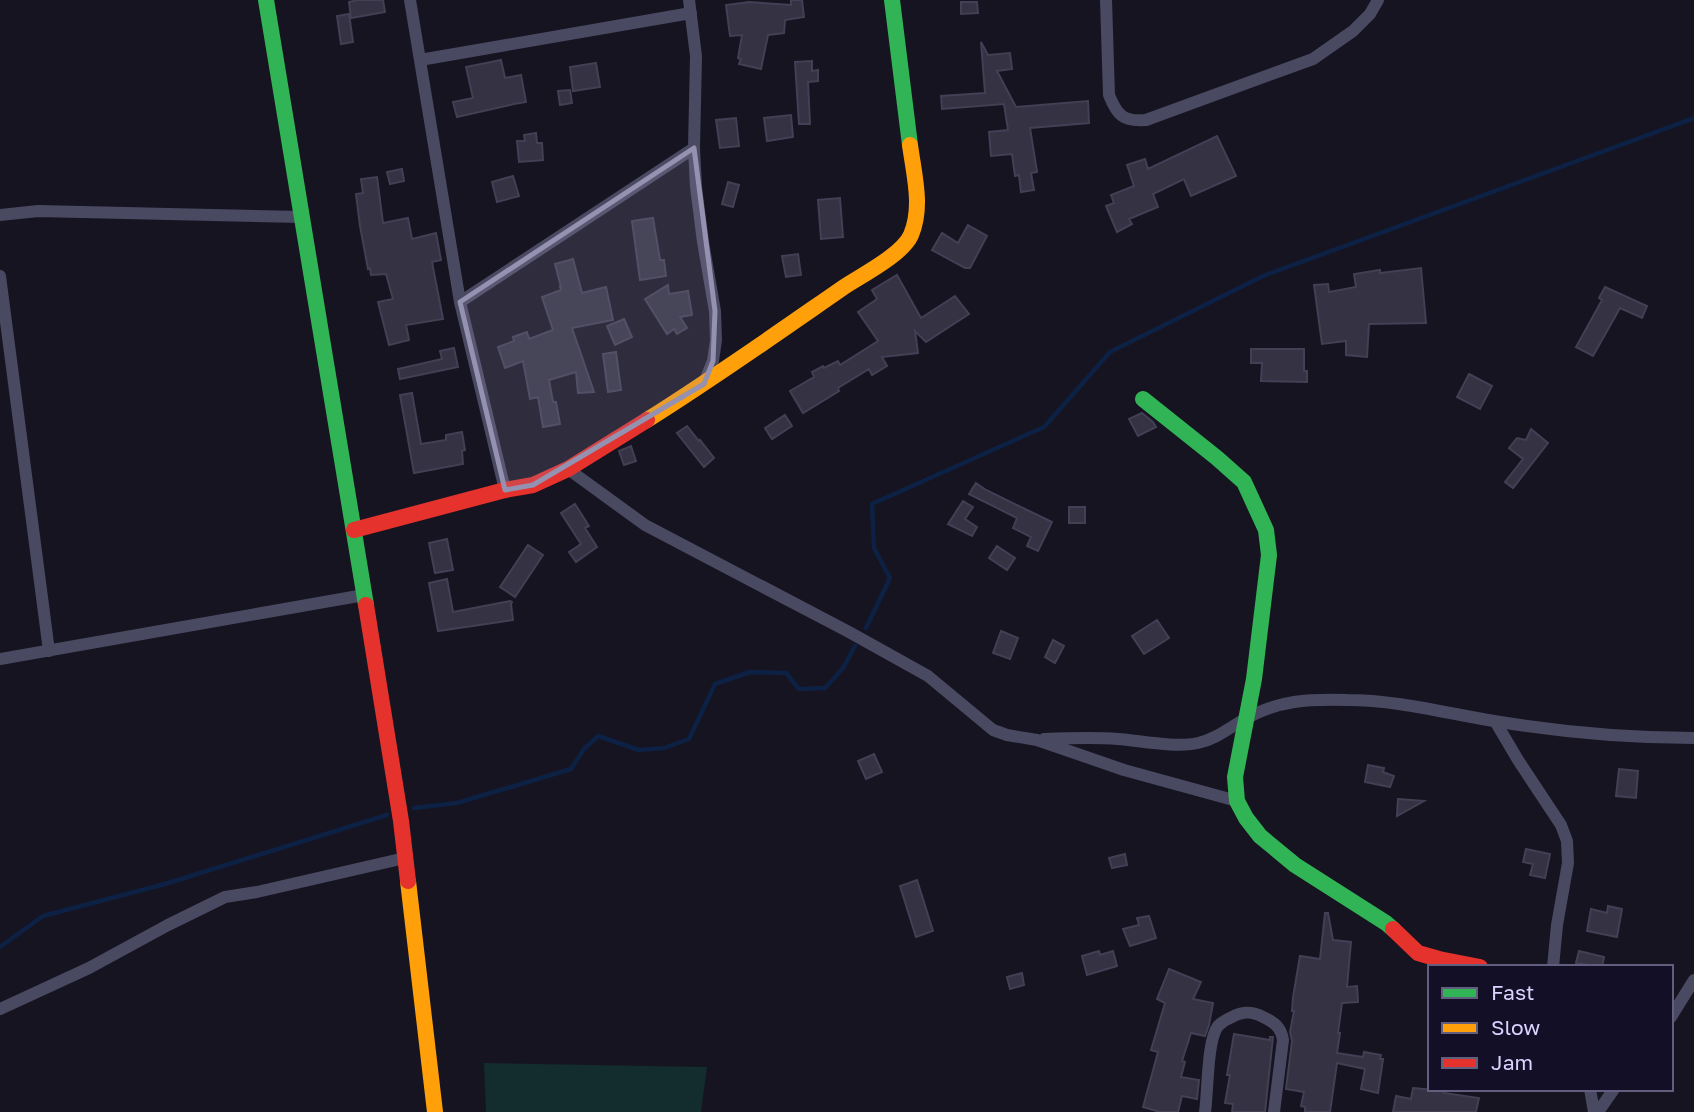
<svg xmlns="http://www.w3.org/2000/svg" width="1694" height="1112" font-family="'Golos Text',sans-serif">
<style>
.grass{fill:#132c2d}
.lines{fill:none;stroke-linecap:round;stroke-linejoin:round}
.stream{stroke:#0d2144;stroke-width:4.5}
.building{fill:#343243;stroke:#433f54;stroke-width:2}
.street{stroke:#4a4962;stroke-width:12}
.fast{stroke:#30b455;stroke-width:16}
.slow{stroke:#ff9f0a;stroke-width:16}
.jam{stroke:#e5322d;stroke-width:16}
.marked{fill:#9591b1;fill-opacity:0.2;stroke:#9591b1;stroke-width:5;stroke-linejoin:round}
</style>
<rect width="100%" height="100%" fill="#161421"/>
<path class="grass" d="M484,1063L707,1067L701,1112H486Z"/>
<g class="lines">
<path class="stream" d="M866,628L890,578L874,548L872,504L1044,427L1110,352L1263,276L1694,118
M414,808L457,803L571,769L584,749L598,736L639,750L664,748L689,739L715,684L750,672L786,673L799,689L825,688L843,668L855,646
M0,947L43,916L165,884L387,815"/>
</g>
<path class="building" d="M358,0H383L385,12L351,18L349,2Z
M791,0H802L804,17L785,20L784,33L768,35L761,69L739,64L741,59L738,58L742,35L730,36L726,5L749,2L791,5Z
M961,2H977L978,13L961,14Z
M349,14L353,42L341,44L337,16Z
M981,42L988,55L1010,53L1012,69L997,71L1016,107L1088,101L1089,123L1030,128L1037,172L1031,173L1034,190L1021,192L1019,175L1015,176L1012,154L991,156L989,132L1008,130L1004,104L942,109L941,96L985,93Z
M501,60L505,78L521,75L526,102L514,104L457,117L453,102L473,98L466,67Z
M812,61V71L818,70V81L808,82L810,124H799L795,62Z
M596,63L600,87L573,91L570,67Z
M570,90L572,103L560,105L558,91Z
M791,115L793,137L767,141L764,118Z
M736,118L739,146L720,148L716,120Z
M536,133L537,143H542L543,160L519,162L517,141H525L524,135Z
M1217,136L1236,176L1191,196L1184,179L1153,194L1158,207L1129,219L1132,224L1117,232L1106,206L1114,203L1111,195L1134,186L1127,165L1145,159L1148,169Z
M402,169L404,181L390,184L387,172Z
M513,176L519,196L497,202L492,182Z
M377,177L383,223L408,218L412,239L436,233L441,260L432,262L443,319L406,325L409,340L389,345L378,302L393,299L386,274L371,275L370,268L368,269L360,226L356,194L363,193L361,179Z
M728,182L739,185L733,207L722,204Z
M840,198L843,237L821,239L818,200Z
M653,218L660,260H664L666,276L640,280L632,221Z
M968,225L987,236L970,268H965L932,250L942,233L958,243Z
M798,254L801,275L786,277L782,256Z
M573,259L582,293L606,287L613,320L572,328L594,392L578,393L576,372L549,380L553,402H556L560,424L543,427L538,397L530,399L523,361L505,368L498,347L514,341L513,337L527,332L529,339L553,330L542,297L561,290L560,287H561L555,264Z
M1421,268L1426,323L1369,324L1367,357L1346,355V341L1322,344L1314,285L1328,284L1329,292L1356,287L1354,274L1380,270V273Z
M897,275L921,318L955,296L969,314L926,342L915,331L918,353L882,357L887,366L872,375L869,369L838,388L839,391L803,413L790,391L814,377L812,372L823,366L824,368L838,361L840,365L878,341L858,312L877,299L872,290Z
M668,285L669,294L688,291L692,315L680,317L687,328L677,334L674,329L667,334L645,299Z
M1605,287L1647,306L1642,318L1620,308L1593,356L1576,347L1602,300L1599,298Z
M624,319L632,337L615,345L607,326Z
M454,348L458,367L400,379L398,369L442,359L440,351Z
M1251,349H1304V371H1307V382L1261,381L1262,363H1251Z
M616,352L621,390L608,392L603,354Z
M1469,374L1492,386L1480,409L1457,397Z
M412,393L421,444L446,440V435L462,432L465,450L462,451L463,464L414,473L400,395Z
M1142,413L1153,422L1156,427L1138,436L1129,419Z
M785,415L792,426L772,439L765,428Z
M687,426L699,441L700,440L714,458L704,467L677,433Z
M1531,429L1548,443L1513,488L1505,482L1523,459L1509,448L1517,438L1526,440Z
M631,446L636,461L624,465L619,451Z
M976,483L986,490L1052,522L1038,551L1027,546L1031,537L1013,528L1017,518L969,494Z
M963,501L973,507L965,519L977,527L972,536L948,524Z
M575,504L589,526L585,528L597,547L576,562L569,552L581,544L561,513Z
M1069,507H1085V523H1069Z
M447,539L453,570L435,573L429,543Z
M528,545L543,555L515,597L500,587Z
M997,546L1015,558L1007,570L989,558Z
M447,579L453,612L510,601L512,602L511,604L513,620L438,631L429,583Z
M1157,620L1169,638L1144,654L1132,636Z
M1001,631L1018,638L1010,659L993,653Z
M1053,640L1064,646L1055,663L1045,657Z
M874,754L882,772L866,779L858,761Z
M1368,765L1384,768L1383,772L1394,776L1390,787L1365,782Z
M1619,769L1638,771L1636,798L1616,796Z
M1398,799L1424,801L1397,816Z
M1526,849L1550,854L1545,878L1530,875L1533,864L1523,862Z
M1125,854L1127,865L1112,868L1109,858Z
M917,880L933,931L916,937L900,886Z
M1608,906L1622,909L1617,937L1587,931L1591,909L1607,913Z
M1325,913H1328L1333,940L1351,942L1347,987L1357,986L1358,1002L1342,1003L1338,1033H1340L1337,1053L1363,1057L1364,1052L1381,1055L1380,1059H1383L1378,1093L1361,1089L1365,1069L1337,1063L1330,1112H1305V1107L1301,1106L1304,1092L1286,1089L1292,1041L1290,1032L1294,1011H1292L1293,997L1300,956L1320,959Z
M1149,916L1156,938L1130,946L1123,929L1139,925L1137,918Z
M1099,951L1100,955L1113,951L1117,966L1087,975L1082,956Z
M1579,951L1604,957L1602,967L1576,963Z
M1169,969L1201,982L1193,999L1213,1003L1209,1025L1205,1036L1191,1033L1182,1061L1185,1062L1181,1077L1199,1080L1197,1099L1182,1096L1178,1112H1160L1143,1107L1158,1052L1151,1050L1165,1003L1157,999Z
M1022,973L1024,985L1010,989L1007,977Z
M1234,1034L1270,1040V1037H1273L1265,1112H1232L1233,1104L1225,1103L1230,1075H1227Z
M1413,1088L1444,1091V1093L1479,1098L1476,1112H1393L1396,1096L1411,1099Z"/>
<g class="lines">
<path class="street" d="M410,0L460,302L505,490
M689,0L696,56L694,148L696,187L703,242L715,311L716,340L713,361L704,383
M1106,0L1109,95C1117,115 1123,122 1146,120L1313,59L1353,31L1370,14L1378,0
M420,60L691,13
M0,215L38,211L303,217
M0,276L49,651
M460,302L694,148
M568,469L645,525L849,632L928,676L993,730L1007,735L1037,740L1124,770L1237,801
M0,659L364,595
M1495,721L1518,760L1561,825L1567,841L1568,863L1557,925L1553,967
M1044,739C1069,738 1094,737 1118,739C1142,741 1175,748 1198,743C1216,739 1229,728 1245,719C1279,700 1308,699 1347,700C1397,700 1445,713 1494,721C1560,732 1627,738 1694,738
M0,1009L89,968L168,925L225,897L257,892L405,858
M1671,1017L1694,980
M1590,1089L1594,1112
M1205,1112C1208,1092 1207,1040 1218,1026C1222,1022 1227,1019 1232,1017C1243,1011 1252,1011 1263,1017C1274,1022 1281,1027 1283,1040L1274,1112
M1598,1112L1614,1089"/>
<path class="fast" d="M266,0L366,605
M892,0L910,145
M1143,399L1217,458L1244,482L1266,530L1269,555L1254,679L1235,777L1237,801L1246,818L1260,836L1295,865L1386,923L1393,929"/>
<path class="slow" d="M647,420C714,378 779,332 844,287C862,275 902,255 911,235C923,207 914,175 910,145
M408,881L435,1112"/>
<path class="jam" d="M354,530L505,490L533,485L568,469L647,420
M366,605L401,821L408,881
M1393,929L1418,953L1439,959L1480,967"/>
</g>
<path class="marked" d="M694,148L715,311L713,361L704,384L533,485L505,490L460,302Z"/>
<rect x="1428" y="965" width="245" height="126" fill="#130f26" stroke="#625e7d" stroke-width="2"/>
<rect x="1442" y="988" width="35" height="10" fill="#30b455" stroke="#625e7d" stroke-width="2"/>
<text x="1491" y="1000" font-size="21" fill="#d9d4ff">Fast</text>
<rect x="1442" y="1023" width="35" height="10" fill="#ff9f0a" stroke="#625e7d" stroke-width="2"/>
<text x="1491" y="1035" font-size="21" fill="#d9d4ff">Slow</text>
<rect x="1442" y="1058" width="35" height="10" fill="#e5322d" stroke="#625e7d" stroke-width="2"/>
<text x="1491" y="1070" font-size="21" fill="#d9d4ff">Jam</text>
</svg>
